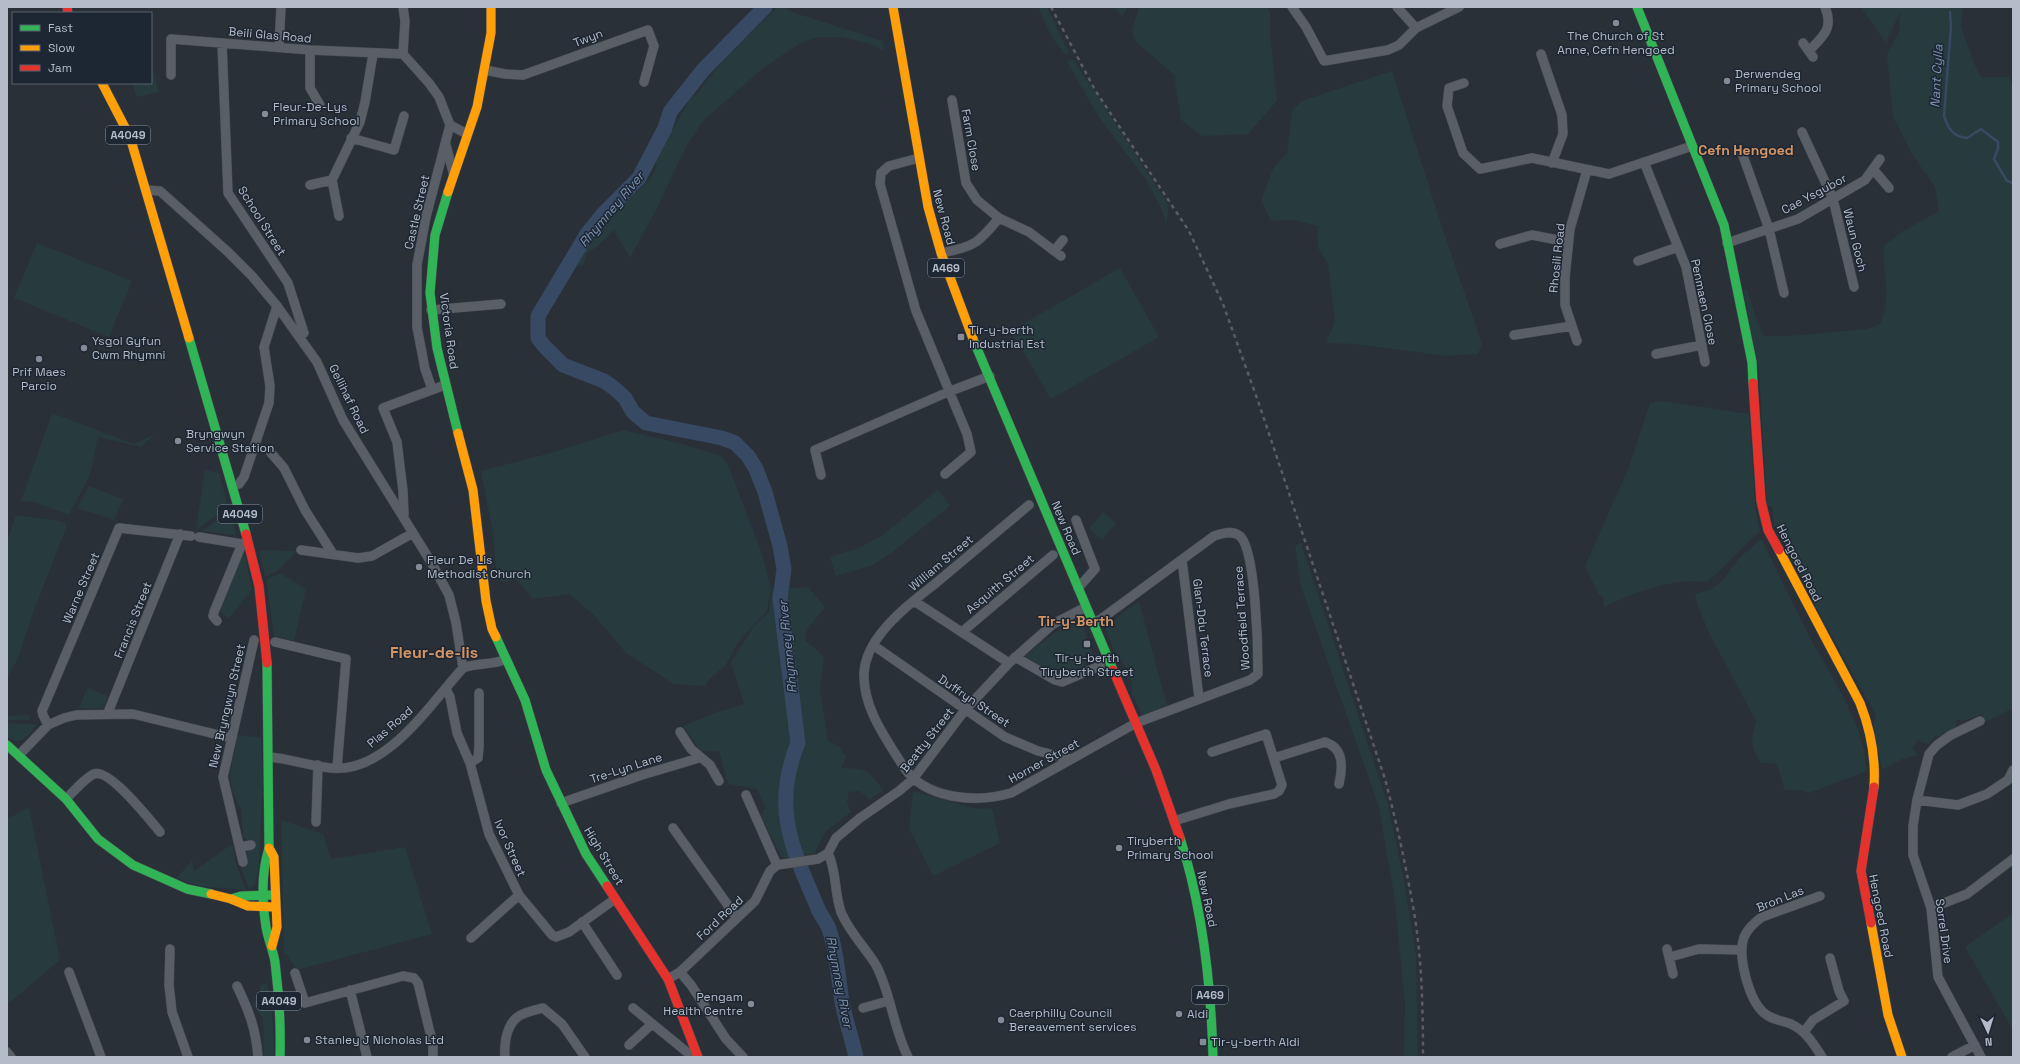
<svg xmlns="http://www.w3.org/2000/svg" width="2020" height="1064" font-family="'Space Grotesk',sans-serif">
<style>
.green{fill:#273a3e}
.lines{fill:none;stroke-linecap:round;stroke-linejoin:round}
.stream{stroke:#384963;stroke-width:2.5}
.river{stroke:#384963;stroke-width:15}
.street-casing{stroke:#484c53;stroke-width:10}
.fast-casing{stroke:#484c53;stroke-width:10}
.slow-casing{stroke:#484c53;stroke-width:10}
.jam-casing{stroke:#484c53;stroke-width:10}
.street{stroke:#5a5e66;stroke-width:9}
.fast{stroke:#30b455;stroke-width:9}
.slow{stroke:#ff9f0a;stroke-width:9}
.jam{stroke:#e5322d;stroke-width:9}
.rail{stroke:#595d64;stroke-width:2.5;stroke-dasharray:4 4;stroke-linecap:butt}
.poi-dot{fill:#848b96;stroke:#1d2633;stroke-width:1.5}
.labels{text-anchor:middle;stroke-width:3;stroke-linejoin:round;paint-order:stroke}
.shield{fill:#1d2633;stroke:#878f9c;stroke-width:1}
.shield-label{font-size:11px;font-weight:bold;fill:#b4bcc9}
.street-label{font-size:12px;fill:#b4bcc9;stroke:#1d2633}
.poi-label{font-size:12px;fill:#b4bcc9;stroke:#1d2633;text-anchor:start}
.water-label{font-size:13px;font-style:italic;fill:#7c92b1;stroke:#1d2633}
.quarter-label{font-size:14px;font-weight:bold;fill:#d59563;stroke:#1d2633}
.district-label{font-size:16px;font-weight:bold;fill:#d59563;stroke:#1d2633}
</style>
<rect width="100%" height="100%" fill="#2a3038"/>
<path class="green" d="M777,7H785L789,11L883,41L884,51L871,44L842,37H817L799,44L762,69L703,121L687,145L654,214L630,258L614,230L597,247L587,253L583,266L576,265C587,247 598,227 614,212C624,202 653,181 656,168C657,166 656,161 656,159L686,106L689,97L695,96L729,53L735,49Z
M1038,7H1047L1069,53L1065,55L1051,35Z
M1114,7H1129L1122,16Z
M1139,7H1267L1270,12V33L1277,101L1248,134L1202,136L1181,120L1174,75L1137,43L1132,31Z
M1861,7H1963L1961,27L1974,63L1981,77H2009L2013,86V708L1986,722L1982,714L1963,721L1960,719L1956,720V728L1940,737L1937,735L1928,744L1918,740L1913,748L1918,755L1900,760L1882,770L1873,724L1876,716L1816,607L1774,525L1772,507L1767,506L1759,373L1743,290L1747,289L1756,318L1764,336H1789L1868,329L1880,324C1893,292 1882,277 1884,246L1900,233L1939,211L1935,187L1912,154L1893,117L1887,54L1899,32L1900,12L1886,43Z
M1073,59L1168,204L1167,223L1159,204L1146,180L1099,117L1067,62Z
M151,63L159,92L137,97L132,83H151Z
M1392,71L1442,227L1482,344L1478,354L1447,356L1355,344L1326,343L1335,321L1328,264L1318,248L1317,226L1294,220L1271,221L1261,200L1273,169L1287,153L1292,111L1302,101Z
M37,243L132,281L109,337L14,298Z
M1120,268L1159,337L1051,399L1011,331Z
M1662,401L1749,414L1756,512L1760,531C1741,547 1727,566 1707,582C1670,578 1636,592 1603,607L1604,599L1598,593L1585,566L1629,467L1650,403Z
M52,413L134,444L155,434L141,447L98,437L90,475L69,515L34,502L21,501Z
M623,430L682,444L721,456L729,467L762,554L771,588L767,611L738,642L726,665L710,678L705,686L674,684L626,653L592,613L569,594L533,599L516,579L504,582L497,579L493,533L481,471L554,452Z
M205,470L219,473L228,507L196,530Z
M89,486L123,499L114,520L77,508Z
M938,490L950,506L892,552L873,565L836,576L830,557L861,547L881,536Z
M228,512H230L236,532L235,535L202,531Z
M1103,512L1116,523L1102,540L1089,528Z
M16,515L60,521L59,523L61,522L66,523V528L33,613L18,658L7,678V541Z
M1762,539C1778,574 1795,609 1813,643C1835,683 1864,724 1867,771L1809,793L1801,790H1785L1777,764L1761,763C1749,746 1751,740 1756,721L1708,631L1697,603L1695,594C1723,588 1722,578 1738,560C1745,552 1754,546 1762,539Z
M1301,543L1388,805L1404,880L1416,955L1418,1057H1404L1405,1005L1395,900L1379,807L1301,586L1295,546Z
M259,550L293,551L296,552L277,571L265,577Z
M245,554L252,590L228,619L219,610L242,556Z
M280,573L306,589L294,641L274,636L266,580Z
M808,587L825,607L807,630L805,640L824,657L820,690L828,741L840,747L846,757L841,768C867,769 868,769 883,790L870,800L860,791L849,792L847,802L851,812L825,832L815,853L782,858L761,816L765,807L757,789L728,784L719,751H701L683,726L717,712L744,704L731,662L754,626L769,612L772,589Z
M1139,601L1167,706L1142,715L1132,693V684L1128,673L1130,672L1128,667L1126,668L1113,648L1105,627Z
M1084,620C1084,634 1089,650 1098,660H1093L1089,654L1083,656L1085,664L1082,670C1053,680 1049,671 1024,656L1068,623Z
M87,688L108,696L103,708H79Z
M29,715L30,720H7V716Z
M7,723L33,724L37,725C27,736 22,748 7,736Z
M238,735L261,738L263,781L259,865L255,885L249,889L240,866L248,864L246,855L250,848L248,841L242,837L243,835L241,810L232,789L230,773Z
M913,791L976,809L992,808L1000,843L933,876L909,828Z
M29,807L60,960L7,1005V819Z
M281,820L323,834L331,859L405,847L432,934L297,970L287,955L284,954Z
M232,844L237,867L246,890L199,886L176,878L192,861L194,871Z
M2013,913V1030L1965,947Z
M267,983L272,1006L274,1057H264L263,1018L254,1006L257,996L262,995L260,985Z"/>
<g class="lines">
<path class="stream" d="M1950,12L1951,26L1944,116C1948,128 1953,137 1967,138L1981,129L1998,142V149L1994,159L2007,181L2013,183"/>
<path class="river" d="M765,7L703,70L670,112L665,128L639,178L604,213L587,234L538,316V338L545,347L563,365L604,381L614,388L625,398L633,412L646,423L722,438L735,443L748,456L756,469L765,492L780,546L784,569L780,599L798,743C771,809 793,850 819,911C822,917 827,923 829,929C838,954 838,982 843,1007C847,1024 852,1040 856,1057"/>
<defs>
<path id="street" d="M403,7L405,21L403,54
M1292,7L1306,27L1324,61L1388,50L1399,45L1416,28
M1397,7L1416,28L1459,7
M222,43L228,193L288,283L304,333
M1803,43L1813,57
M279,47L281,7
M310,50V88L320,105
M1809,51C1823,36 1834,29 1825,7
M403,54L429,83L439,97L450,125L426,217L417,265V327L425,369L432,389
M1541,54L1562,115L1563,134L1552,163
M485,70L505,74L523,75L648,30L654,46L644,82
M171,75V39L310,50L403,54
M1464,83L1449,88L1447,106L1463,153L1480,169L1532,158L1609,174L1692,146
M952,100L966,183L977,200L999,218L1029,232L1061,256
M450,125L467,134
M1802,132L1833,199L1854,287
M351,138L394,150L404,116
M446,145L453,172
M1742,153L1769,229L1784,293
M919,158L889,166L881,173L880,184L916,311L967,434L971,452L945,474
M1644,162L1686,267L1705,362
M1873,169L1889,188
M310,185L332,180
M146,190L160,191L228,252L252,276L277,306L317,362L343,420L431,562L449,595L456,623L463,668
M339,216L332,180L360,122L365,102L373,54
M1727,243L1798,219L1865,180L1880,159
M1500,244L1532,235L1568,242
M1054,251L1063,240
M941,253C973,247 978,244 999,218
M1638,261L1678,247
M431,310L501,304
M1514,335L1572,326
M1577,341L1565,305V277L1570,229L1587,170
M1656,354L1702,345
M271,453L284,468L305,510L333,554
M821,475L815,450L948,392L990,376
M232,486L239,484L244,477L269,403L270,386L264,347L277,306
M1029,505C998,531 967,557 936,583C917,598 897,613 882,632C873,643 865,657 864,673C863,708 885,737 903,766C925,800 976,803 1011,793L1136,723L1250,680L1258,674C1258,650 1256,551 1240,536C1232,530 1222,533 1214,536L1101,619L1093,623
M404,515L403,491L397,442L383,408L445,385
M1076,520L1095,569L1078,588
M199,537L242,544L247,542
M301,550L358,558L372,556L413,533
M1182,560L1199,698
M914,601L1009,663
M217,621L213,616L214,612L242,544
M962,632L1053,555
M275,642L346,659L337,768
M873,645L1005,737L1038,751L1071,759
M1015,657L1055,680L1062,682L1100,666
M446,689L450,697L457,733L470,763L489,834L519,895L552,935L556,937L569,932L615,899
M109,714V710L180,534
M1980,721L1951,735L1937,745L1929,754L1917,800L1913,826V855L1931,908L1938,977L1981,1057
M48,725L43,715L42,711L119,528L191,536
M680,732L691,749L710,765L719,781
M19,755L48,725L64,718L76,715L133,714L231,738
M270,757C290,759 310,766 331,768C386,774 430,704 463,668C477,662 492,666 506,659
M1274,758L1325,742C1344,748 1343,767 1339,784
M470,763L478,758L479,747V693
M746,795L777,865
M66,799C72,793 86,777 94,774C109,768 150,820 160,832
M1917,800L1958,805L1987,794L2008,780L2013,770
M561,803L642,775L699,758
M1174,821L1229,804L1274,794L1279,791L1282,785L1266,734L1212,752
M316,822L318,765
M673,828L737,918
M240,847L251,845
M828,853C837,872 834,892 841,912C849,932 865,947 876,965C891,993 893,1028 908,1057
M243,862L223,777L254,640
M777,865L818,859L828,853L836,838L860,818L899,791L913,779L965,710L1009,663L1053,624L1086,607
M1820,896L1762,917C1755,922 1748,928 1744,937C1737,956 1749,999 1763,1012C1771,1020 1781,1020 1791,1024C1806,1031 1813,1043 1822,1057
M1931,908L1967,894L2013,859
M582,922L617,975
M471,938L519,895
M170,949L169,985L172,1012L188,1057
M1667,949L1673,974
M1670,957L1699,949L1742,950
M69,972L101,1057
M680,972L691,985L726,1039L743,1057
M295,973L305,1003L403,976L414,978L418,983L433,1045V1057
M668,979L680,972L755,901L770,871L777,865
M237,986C249,1011 256,1029 258,1057
M350,990L367,1057
M633,1008L693,1057
M863,1008L888,1001
M1804,1032L1813,1020L1844,1001L1839,991L1830,958
M629,1045L652,1024
M7,1052L11,1057
M505,1057C504,1050 505,1045 506,1038C511,1015 522,1013 543,1008L562,1024L585,1057
M1952,1057L1975,1045"/>
<path id="fast" d="M1637,7L1724,225L1752,362L1753,383
M448,192L435,235L430,293L437,348L458,433
M189,338L246,534
M973,339L1113,670
M496,637L525,700L546,770L586,854L607,886
M267,663L269,848C261,873 262,901 266,927C268,939 273,950 275,962C279,994 281,1025 280,1057
M7,745L66,799L98,839L133,865L187,889L211,894
M1180,838C1203,909 1211,983 1213,1057
M231,899L241,896L273,895"/>
<path id="slow" d="M893,7L928,207L941,253L973,339
M102,83L130,137L189,338
M448,192L477,107L491,33V7
M458,433L473,490L486,601L492,629L496,637
M1779,550L1860,703C1871,731 1876,757 1874,787
M269,848L274,857L277,927L272,946
M211,894L231,899L248,906L274,907
M1871,923L1888,1015L1902,1057"/>
<path id="jam" d="M67,7L68,13
M1753,383L1761,501L1768,530L1779,550
M246,534L259,586L267,663
M1113,670L1156,770L1180,838
M607,886L668,979L698,1057
M1871,923L1861,871L1874,787"/>
</defs>
<use href="#street" class="street-casing"/>
<use href="#fast" class="fast-casing"/>
<use href="#slow" class="slow-casing"/>
<use href="#jam" class="jam-casing"/>
<use href="#street" class="street"/>
<use href="#fast" class="fast"/>
<use href="#slow" class="slow"/>
<use href="#jam" class="jam"/>
<path class="rail" d="M1051,7L1095,90L1189,231L1223,304L1258,401L1385,779C1397,824 1407,871 1415,918C1422,964 1423,1011 1423,1057"/>
</g>
<g class="poi-dot">
<circle cx="1616" cy="23" r="4"/>
<circle cx="1727" cy="81" r="4"/>
<circle cx="265" cy="114" r="4"/>
<rect x="957" y="333" width="8" height="8" rx="2"/>
<circle cx="84" cy="348" r="4"/>
<circle cx="39" cy="359" r="4"/>
<circle cx="178" cy="441" r="4"/>
<circle cx="419" cy="567" r="4"/>
<rect x="1083" y="640" width="8" height="8" rx="2"/>
<circle cx="1119" cy="848" r="4"/>
<circle cx="751" cy="1004" r="4"/>
<circle cx="1179" cy="1014" r="4"/>
<circle cx="1001" cy="1020" r="4"/>
<circle cx="307" cy="1040" r="4"/>
<rect x="1199" y="1038" width="8" height="8" rx="2"/>
</g>
<g class="labels">
<g class="shield">
<rect x="106" y="126" width="44" height="18" rx="3"/>
<rect x="928" y="259" width="36" height="18" rx="3"/>
<rect x="218" y="505" width="44" height="18" rx="3"/>
<rect x="1192" y="986" width="36" height="18" rx="3"/>
<rect x="257" y="992" width="44" height="18" rx="3"/>
</g>
<g class="shield-label">
<text x="128" y="139">A4049</text>
<text x="946" y="272">A469</text>
<text x="240" y="518">A4049</text>
<text x="1210" y="999">A469</text>
<text x="279" y="1005">A4049</text>
</g>
<g class="street-label">
<text transform="translate(270 35) rotate(5)" y="4">Beili Glas Road</text>
<text transform="translate(588 38) rotate(-21)" y="4">Twyn</text>
<text transform="translate(971 140) rotate(80)" y="4">Farm Close</text>
<text transform="translate(1814 194) rotate(-28)" y="4">Cae Ysgubor</text>
<text transform="translate(417 212) rotate(-77)" y="4">Castle Street</text>
<text transform="translate(944 217) rotate(75)" y="4">New Road</text>
<text transform="translate(262 221) rotate(58)" y="4">School Street</text>
<text transform="translate(1855 240) rotate(76)" y="4">Waun Goch</text>
<text transform="translate(1557 258) rotate(-84)" y="4">Rhosili Road</text>
<text transform="translate(1704 302) rotate(78)" y="4">Penmaen Close</text>
<text transform="translate(449 331) rotate(82)" y="4">Victoria Road</text>
<text transform="translate(349 399) rotate(64)" y="4">Gellihaf Road</text>
<text transform="translate(1066 528) rotate(67)" y="4">New Road</text>
<text transform="translate(941 563) rotate(-40)" y="4">William Street</text>
<text transform="translate(1799 563) rotate(63)" y="4">Hengoed Road</text>
<text transform="translate(1000 584) rotate(-40)" y="4">Asquith Street</text>
<text transform="translate(81 588) rotate(-67)" y="4">Warne Street</text>
<text transform="translate(1242 618) rotate(-94)" y="4">Woodfield Terrace</text>
<text transform="translate(133 620) rotate(-68)" y="4">Francis Street</text>
<text transform="translate(1203 628) rotate(83)" y="4">Glan-Ddu Terrace</text>
<text transform="translate(974 701) rotate(34)" y="4">Duffryn Street</text>
<text transform="translate(227 706) rotate(-77)" y="4">New Bryngwyn Street</text>
<text transform="translate(390 727) rotate(-41)" y="4">Plas Road</text>
<text transform="translate(927 740) rotate(-52)" y="4">Beatty Street</text>
<text transform="translate(1044 761) rotate(-29)" y="4">Horner Street</text>
<text transform="translate(626 768) rotate(-18)" y="4">Tre-Lyn Lane</text>
<text transform="translate(510 848) rotate(66)" y="4">Ivor Street</text>
<text transform="translate(604 856) rotate(59)" y="4">High Street</text>
<text transform="translate(1207 899) rotate(78)" y="4">New Road</text>
<text transform="translate(1780 899) rotate(-22)" y="4">Bron Las</text>
<text transform="translate(1881 916) rotate(79)" y="4">Hengoed Road</text>
<text transform="translate(720 918) rotate(-43)" y="4">Ford Road</text>
<text transform="translate(1944 931) rotate(82)" y="4">Sorrel Drive</text>
</g>
<g class="poi-label">
<text x="1616" y="40" text-anchor="middle">The Church of St<tspan x="1616" dy="14">Anne, Cefn Hengoed</tspan></text>
<text x="1735" y="78">Derwendeg<tspan x="1735" dy="14">Primary School</tspan></text>
<text x="273" y="111">Fleur-De-Lys<tspan x="273" dy="14">Primary School</tspan></text>
<text x="969" y="334">Tir-y-berth<tspan x="969" dy="14">Industrial Est</tspan></text>
<text x="92" y="345">Ysgol Gyfun<tspan x="92" dy="14">Cwm Rhymni</tspan></text>
<text x="39" y="376" text-anchor="middle">Prif Maes<tspan x="39" dy="14">Parcio</tspan></text>
<text x="186" y="438">Bryngwyn<tspan x="186" dy="14">Service Station</tspan></text>
<text x="427" y="564">Fleur De Lis<tspan x="427" dy="14">Methodist Church</tspan></text>
<text x="1087" y="662" text-anchor="middle">Tir-y-berth<tspan x="1087" dy="14">Tiryberth Street</tspan></text>
<text x="1127" y="845">Tiryberth<tspan x="1127" dy="14">Primary School</tspan></text>
<text x="743" y="1001" text-anchor="end">Pengam<tspan x="743" dy="14">Health Centre</tspan></text>
<text x="1009" y="1017">Caerphilly Council<tspan x="1009" dy="14">Bereavement services</tspan></text>
<text x="1187" y="1018">Aldi</text>
<text x="315" y="1044">Stanley J Nicholas Ltd</text>
<text x="1211" y="1046">Tir-y-berth Aldi</text>
</g>
<g class="water-label">
<text transform="translate(1936 76) rotate(-87)" y="5">Nant Cylla</text>
<text transform="translate(611 209) rotate(-50)" y="5">Rhymney River</text>
<text transform="translate(787 647) rotate(-96)" y="5">Rhymney River</text>
<text transform="translate(840 982) rotate(79)" y="5">Rhymney River</text>
</g>
<g class="quarter-label">
<text x="1746" y="155">Cefn Hengoed</text>
<text x="1076" y="626">Tir-y-Berth</text>
</g>
<g class="district-label">
<text x="434" y="658">Fleur-de-lis</text>
</g>
</g>
<rect width="2020" height="1064" fill="none" stroke="#b4bcc9" stroke-width="16"/>
<rect x="12" y="12" width="140" height="72" fill="#1d2633" stroke="#59626f"/>
<rect x="20" y="25" width="20" height="6" fill="#30b455" stroke="#59626f"/>
<text x="48" y="32" font-size="12" fill="#b4bcc9">Fast</text>
<rect x="20" y="45" width="20" height="6" fill="#ff9f0a" stroke="#59626f"/>
<text x="48" y="52" font-size="12" fill="#b4bcc9">Slow</text>
<rect x="20" y="65" width="20" height="6" fill="#e5322d" stroke="#59626f"/>
<text x="48" y="72" font-size="12" fill="#b4bcc9">Jam</text>
<g transform="translate(1988 1032) rotate(176)" stroke="#1d2633" stroke-width="3" paint-order="stroke">
<path d="M0-3L7 15L0 10L-7 15Z" fill="#b4bcc9"/>
<text y="-6" font-size="11" font-weight="bold" text-anchor="middle" fill="#b4bcc9">N</text>
</g>
</svg>
